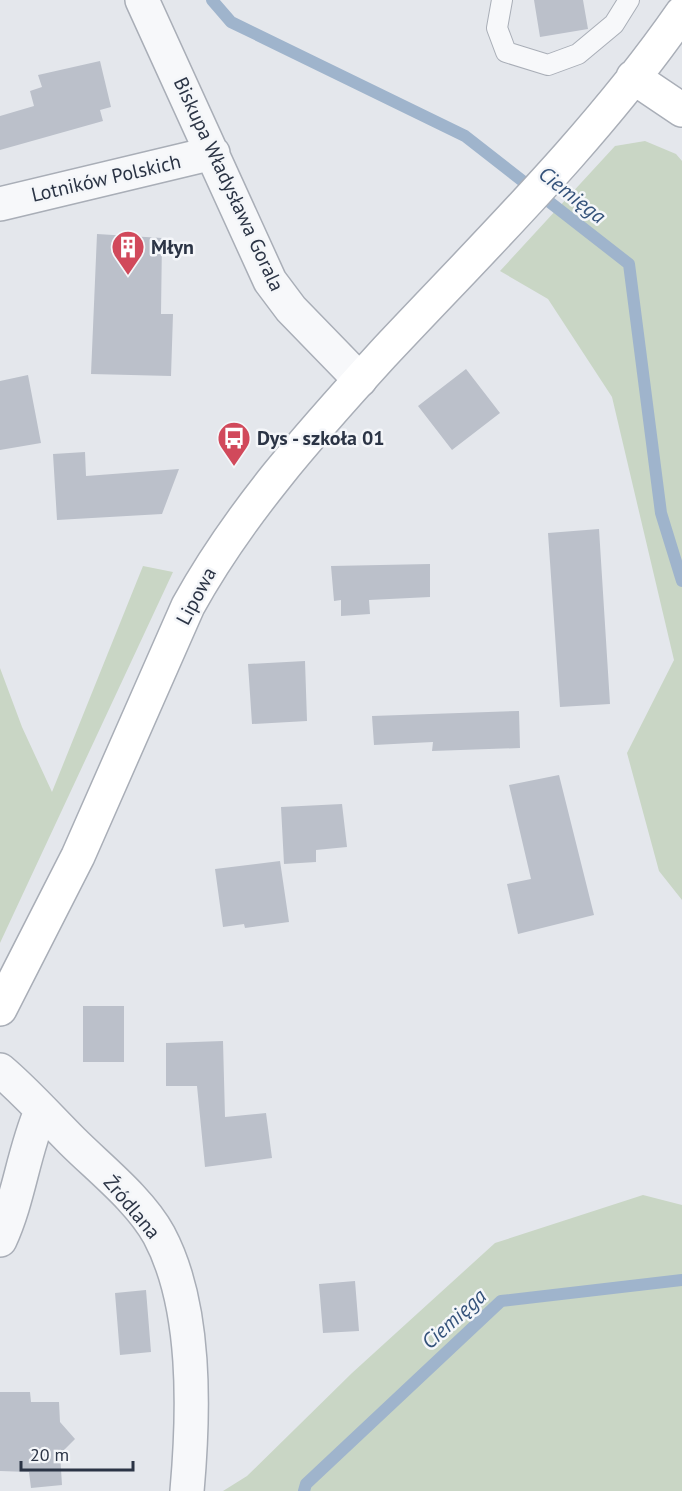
<svg xmlns="http://www.w3.org/2000/svg" width="682" height="1491" font-family="'PT Sans',sans-serif">
<style>
.green{fill:#c9d6c5}
.lines{fill:none;stroke-linecap:round;stroke-linejoin:round}
.stream{stroke:#9fb4cc;stroke-width:12}
.building{fill:#bbc0ca}
.lane-casing{stroke:#a9aeb7;stroke-width:22}
.street-casing{stroke:#a9aeb7;stroke-width:36}
.secondary-casing{stroke:#a9aeb7;stroke-width:36}
.lane{stroke:#f7f8fa;stroke-width:20}
.street{stroke:#f7f8fa;stroke-width:33}
.secondary{stroke:#fff;stroke-width:33}
.labels{text-anchor:middle;stroke-width:5;stroke-linejoin:round;paint-order:stroke}
.street-label{font-size:20px;fill:#2b3445;stroke:#f4f6f9}
.poi-label{font-size:20px;font-weight:bold;fill:#2b3445;stroke:#f4f6f9;text-anchor:start}
.water-label{font-size:21px;font-style:italic;fill:#34527a;stroke:#f4f6f9}
</style>
<rect width="100%" height="100%" fill="#e4e7ec"/>
<path class="green" d="M645,141L676,154L682,161V900L659,871L627,753L674,660L612,397L548,299L500,271L615,146Z
M143,566L173,572L0,943V668L22,727L52,792Z
M643,1195L682,1205V1491H223L247,1476L352,1373L495,1243Z"/>
<g class="lines">
<path class="stream" d="M212,0L231,22L465,136L629,264L661,513L682,581
M304,1491L306,1484L501,1301L682,1280"/>
</g>
<path class="building" d="M534,0H583L588,29L540,37Z
M100,61L111,107L100,110L103,121L0,150V116L34,106L30,91L42,87L38,75Z
M97,234L162,238L161,314H173L171,376L91,374Z
M466,369L500,413L452,450L418,406Z
M28,375L41,443L0,450V381Z
M85,452L86,476L179,469L162,514L57,520L53,454Z
M599,529L610,704L560,707L548,533Z
M430,564V597L369,600L370,614L341,616V600L334,601L331,566Z
M305,661L307,721L252,724L248,664Z
M519,711L520,748L432,751L433,742L374,745L372,716Z
M559,775L594,915L518,934L507,884L531,879L509,785Z
M342,804L347,847L316,850V862L284,864L281,807Z
M280,861L289,922L245,928L244,924L223,927L215,869Z
M83,1006H124V1062H83Z
M223,1041L225,1117L266,1113L272,1158L205,1167L197,1086H166V1043Z
M355,1281L359,1331L323,1333L319,1284Z
M146,1290L151,1352L120,1355L115,1293Z
M0,1392H30L31,1402H59L60,1422L75,1439L60,1454L62,1485L31,1488L29,1472L0,1471Z"/>
<g class="lines">
<defs>
<path id="lane" d="M502,0L497,28L506,52L548,65L578,54L614,24L629,0"/>
<path id="street" d="M142,0L270,281L291,309L360,380
M0,204L213,153
M0,1070C25,1091 48,1117 72,1141C99,1168 140,1200 159,1235C197,1306 194,1412 187,1491
M0,1240C19,1199 23,1153 41,1111"/>
<path id="secondary" d="M633,77L682,110
M0,1009L78,856L188,606C240,512 310,434 382,355C485,245 596,137 682,13"/>
</defs>
<use href="#lane" class="lane-casing"/>
<use href="#street" class="street-casing"/>
<use href="#secondary" class="secondary-casing"/>
<use href="#lane" class="lane"/>
<use href="#street" class="street"/>
<use href="#secondary" class="secondary"/>
</g>
<defs>
<symbol id="building-pin" viewBox="-11 -11 22 30"><path d="M0 17L-7.5 6A9.5 9.5 0 1 1 7.5 6Z" fill="#d1495b" stroke="#f4f6f9"/><path d="M-4-6H4V6H1V3H-1V6H-4ZM-2.5-4.3h1.7v1.8h-1.7ZM.8-4.3h1.7v1.8H.8ZM-2.5-1h1.7V.8h-1.7ZM.8-1h1.7V.8H.8Z" fill="#fff"/></symbol>
<symbol id="bus-pin" viewBox="-11 -11 22 30"><path d="M0 17L-7.5 6A9.5 9.5 0 1 1 7.5 6Z" fill="#d1495b" stroke="#f4f6f9"/><path d="M-5-6H5V4H4V6H2V4H-2V6H-4V4H-5ZM-3.5-4V0h7V-4ZM-3.5 1.2v1.5H-2V1.2ZM2 1.2v1.5H3.5V1.2Z" fill="#fff"/></symbol>
</defs>
<g fill-rule="evenodd">
<use href="#building-pin" x="109" y="228" width="38" height="52"/>
<use href="#bus-pin" x="215" y="419" width="38" height="52"/>
</g>
<g class="labels">
<g class="street-label">
<text transform="translate(106 178) rotate(-13)" y="7">Lotników Polskich</text>
<text transform="translate(229 184) rotate(65)" y="7">Biskupa Władysława Gorala</text>
<text transform="translate(196 596) rotate(-62)" y="7">Lipowa</text>
<text transform="translate(132 1207) rotate(50)" y="7">Źródlana</text>
</g>
<g class="poi-label">
<text x="151" y="254">Młyn</text>
<text x="257" y="445">Dys - szkoła 01</text>
</g>
<g class="water-label">
<text transform="translate(572 195) rotate(38)" y="7">Ciemięga</text>
<text transform="translate(454 1319) rotate(-42)" y="7">Ciemięga</text>
</g>
</g>
<path d="M21 1461v9h112v-9" fill="none" stroke="#2b3445" stroke-width="3"/>
<text x="30" y="1461" font-size="18" fill="#2b3445" stroke="#f4f6f9" stroke-width="4.5" paint-order="stroke">20 m</text>
</svg>
